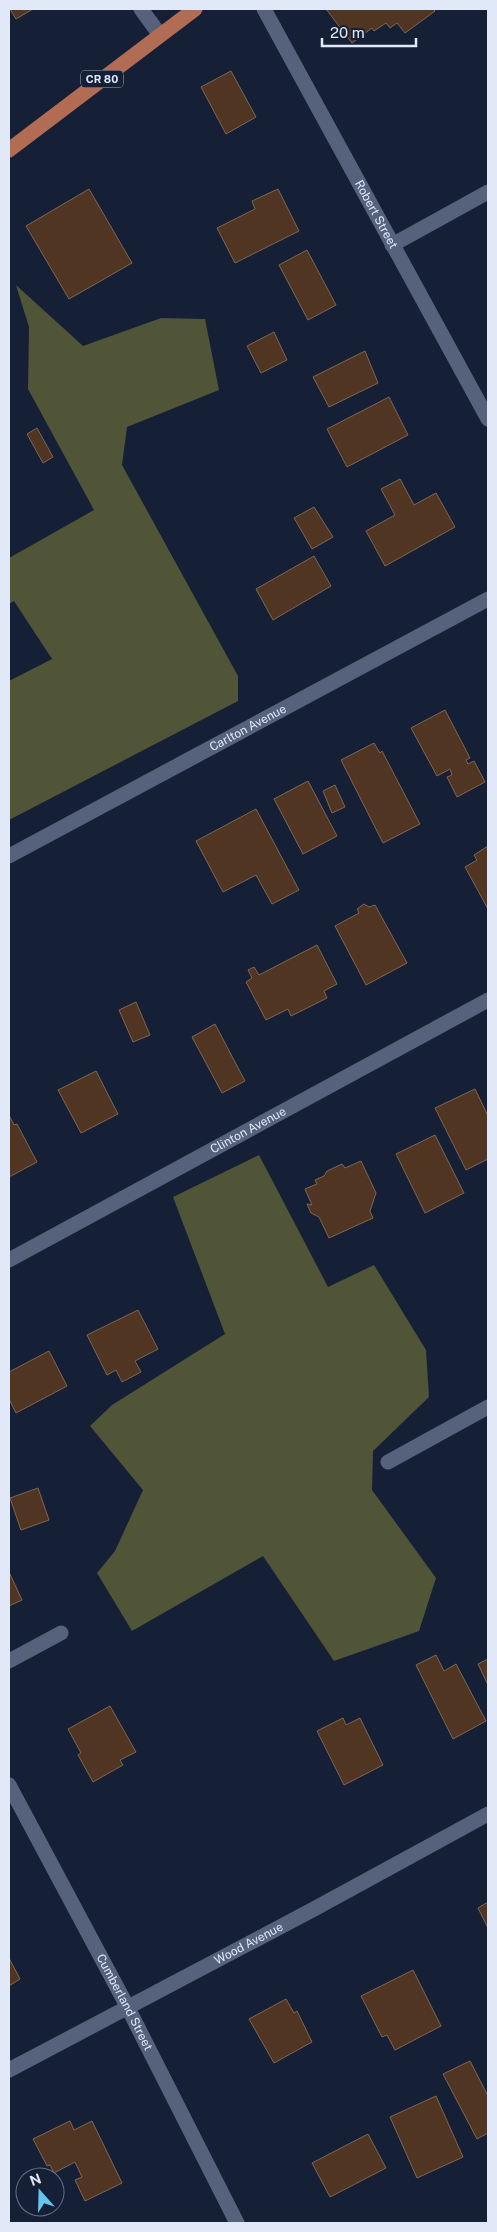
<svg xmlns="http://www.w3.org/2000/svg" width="497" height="2232" font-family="'Public Sans',sans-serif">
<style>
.forest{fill:#4f5536}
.building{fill:#4f3522;stroke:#806653}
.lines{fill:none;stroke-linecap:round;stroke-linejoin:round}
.service{stroke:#56627c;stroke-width:15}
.minor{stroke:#56627c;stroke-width:15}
.primary{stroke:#b26c54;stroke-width:15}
.labels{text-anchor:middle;stroke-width:4.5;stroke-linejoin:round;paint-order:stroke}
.shield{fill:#152036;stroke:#a4adbe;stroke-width:1}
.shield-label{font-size:11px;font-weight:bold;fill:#e1e9f8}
.street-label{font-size:12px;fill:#e1e9f8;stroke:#152036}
</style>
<rect width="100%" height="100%" fill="#152036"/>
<path class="forest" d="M16,285L83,346L161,318L205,319L219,390L127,427L122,465L238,676V701L9,820V681L52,659L14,601L9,604V558L94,510L28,389L29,327Z
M259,1155L328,1287L374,1265L426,1350L429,1397L373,1451L372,1490L436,1578L419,1631L334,1661L263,1556L132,1631L97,1573L115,1551L143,1490L90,1426L112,1405L225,1334L173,1197Z"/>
<path class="building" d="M10,9H33L16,19Z
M326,9H433L435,11L405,33L397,23L390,28L386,23L374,31L372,28L352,43Z
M231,71L256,117L226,134L201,87Z
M89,189L132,263L69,299L26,226Z
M278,189L299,231L235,263L217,228L255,209L252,201Z
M307,250L336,305L308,320L279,265Z
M274,332L287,360L261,373L247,346Z
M365,351L378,383L329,407L313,377Z
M389,397L408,435L347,467L327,429Z
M37,428L53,457L43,463L27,434Z
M400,479L414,505L436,493L455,527L385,566L366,531L395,515L381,489Z
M314,507L333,537L312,549L294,518Z
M314,556L331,586L273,620L256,589Z
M445,710L470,758L466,760L468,764L474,761L485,782L457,797L447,777L452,775L450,769L437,776L411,728Z
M374,743L380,753L382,751L420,824L383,843L341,760Z
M308,781L337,836L303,854L274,799Z
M335,785L345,807L332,813L323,791Z
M256,809L299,890L272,904L256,875L223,892L196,841Z
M488,846V909L465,867L477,860L474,855Z
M364,904L369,907L375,905L407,963L366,985L335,926L359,913L357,909Z
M317,945L337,984L324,991L327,998L291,1016L288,1009L266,1020L246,982L252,978L248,970L254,967L259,975Z
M136,1002L150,1035L133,1042L119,1010Z
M215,1024L245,1081L222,1093L192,1037Z
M96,1071L118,1114L81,1133L58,1090Z
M475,1089L488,1116V1159L466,1170L435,1108Z
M9,1115L14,1125L17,1124L37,1162L9,1177Z
M435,1135L464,1193L425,1213L396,1154Z
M361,1161L376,1193L370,1211L373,1218L329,1238L319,1217L311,1213L307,1204L312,1205L305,1189L317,1184L315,1180L324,1176L327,1171L342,1164L345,1168Z
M138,1310L158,1349L135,1361L141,1372L122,1382L116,1370L107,1375L87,1335Z
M49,1351L67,1386L16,1413L9,1399V1372Z
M38,1488L49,1520L21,1530L10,1498Z
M9,1572L22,1600L9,1606Z
M436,1655L444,1671L456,1664L486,1721L453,1739L416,1665Z
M488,1659V1685L478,1664Z
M110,1706L136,1752L120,1760L123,1765L93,1782L78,1755L81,1753L68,1729Z
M343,1718L346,1725L360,1718L383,1765L344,1785L317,1731Z
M488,1902V1928L478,1908Z
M9,1958L20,1979L9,1986Z
M413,1970L441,2026L395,2050L387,2035L382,2037L361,1996Z
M286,1999L294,2013L297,2011L312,2042L274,2063L249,2019Z
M470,2061L488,2096V2133L477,2139L443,2074Z
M436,2096L463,2157L417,2178L390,2117Z
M70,2121L74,2130L92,2121L122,2183L85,2201L75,2180L82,2177L75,2162L54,2173L50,2165L47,2166L33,2139Z
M368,2134L386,2168L330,2197L312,2163Z"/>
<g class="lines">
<path class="service" d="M141,9L160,35"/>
<g class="minor">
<path id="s1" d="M264,9L488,419"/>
<path d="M392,245L488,192"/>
<path id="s2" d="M9,856L488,599"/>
<path id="s3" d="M9,1260L488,1000"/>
<path d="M388,1462L488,1407"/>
<path d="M9,1661L61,1633"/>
<path id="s4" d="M9,1785L127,2006L237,2223"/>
<path id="s5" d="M9,2070L314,1909L488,1814"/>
</g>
<path class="primary" d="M9,150L195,9"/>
</g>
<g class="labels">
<rect class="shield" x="81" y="70.5" width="42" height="17" rx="4"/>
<g class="shield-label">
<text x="102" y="83">CR 80</text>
</g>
<g class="street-label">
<text dy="4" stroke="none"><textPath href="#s1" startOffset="234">Robert Street</textPath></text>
<text dy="4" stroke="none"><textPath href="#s2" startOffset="271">Carlton Avenue</textPath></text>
<text dy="4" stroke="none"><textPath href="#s3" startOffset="272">Clinton Avenue</textPath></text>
<text dy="4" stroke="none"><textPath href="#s5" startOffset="271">Wood Avenue</textPath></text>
<text dy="4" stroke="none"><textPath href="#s4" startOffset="246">Cumberland Street</textPath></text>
</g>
</g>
<rect width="497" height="2232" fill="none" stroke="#e1e9f8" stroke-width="20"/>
<g transform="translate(40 2192) rotate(340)"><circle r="24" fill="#152036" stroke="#677084"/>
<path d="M0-4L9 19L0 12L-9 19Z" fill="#65c5ee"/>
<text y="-8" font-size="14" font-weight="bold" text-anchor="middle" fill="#e1e9f8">N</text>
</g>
<path d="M322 38v8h94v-8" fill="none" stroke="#e1e9f8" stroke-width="2.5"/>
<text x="330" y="38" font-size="15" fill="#e1e9f8" stroke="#152036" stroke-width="4" paint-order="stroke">20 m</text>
</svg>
